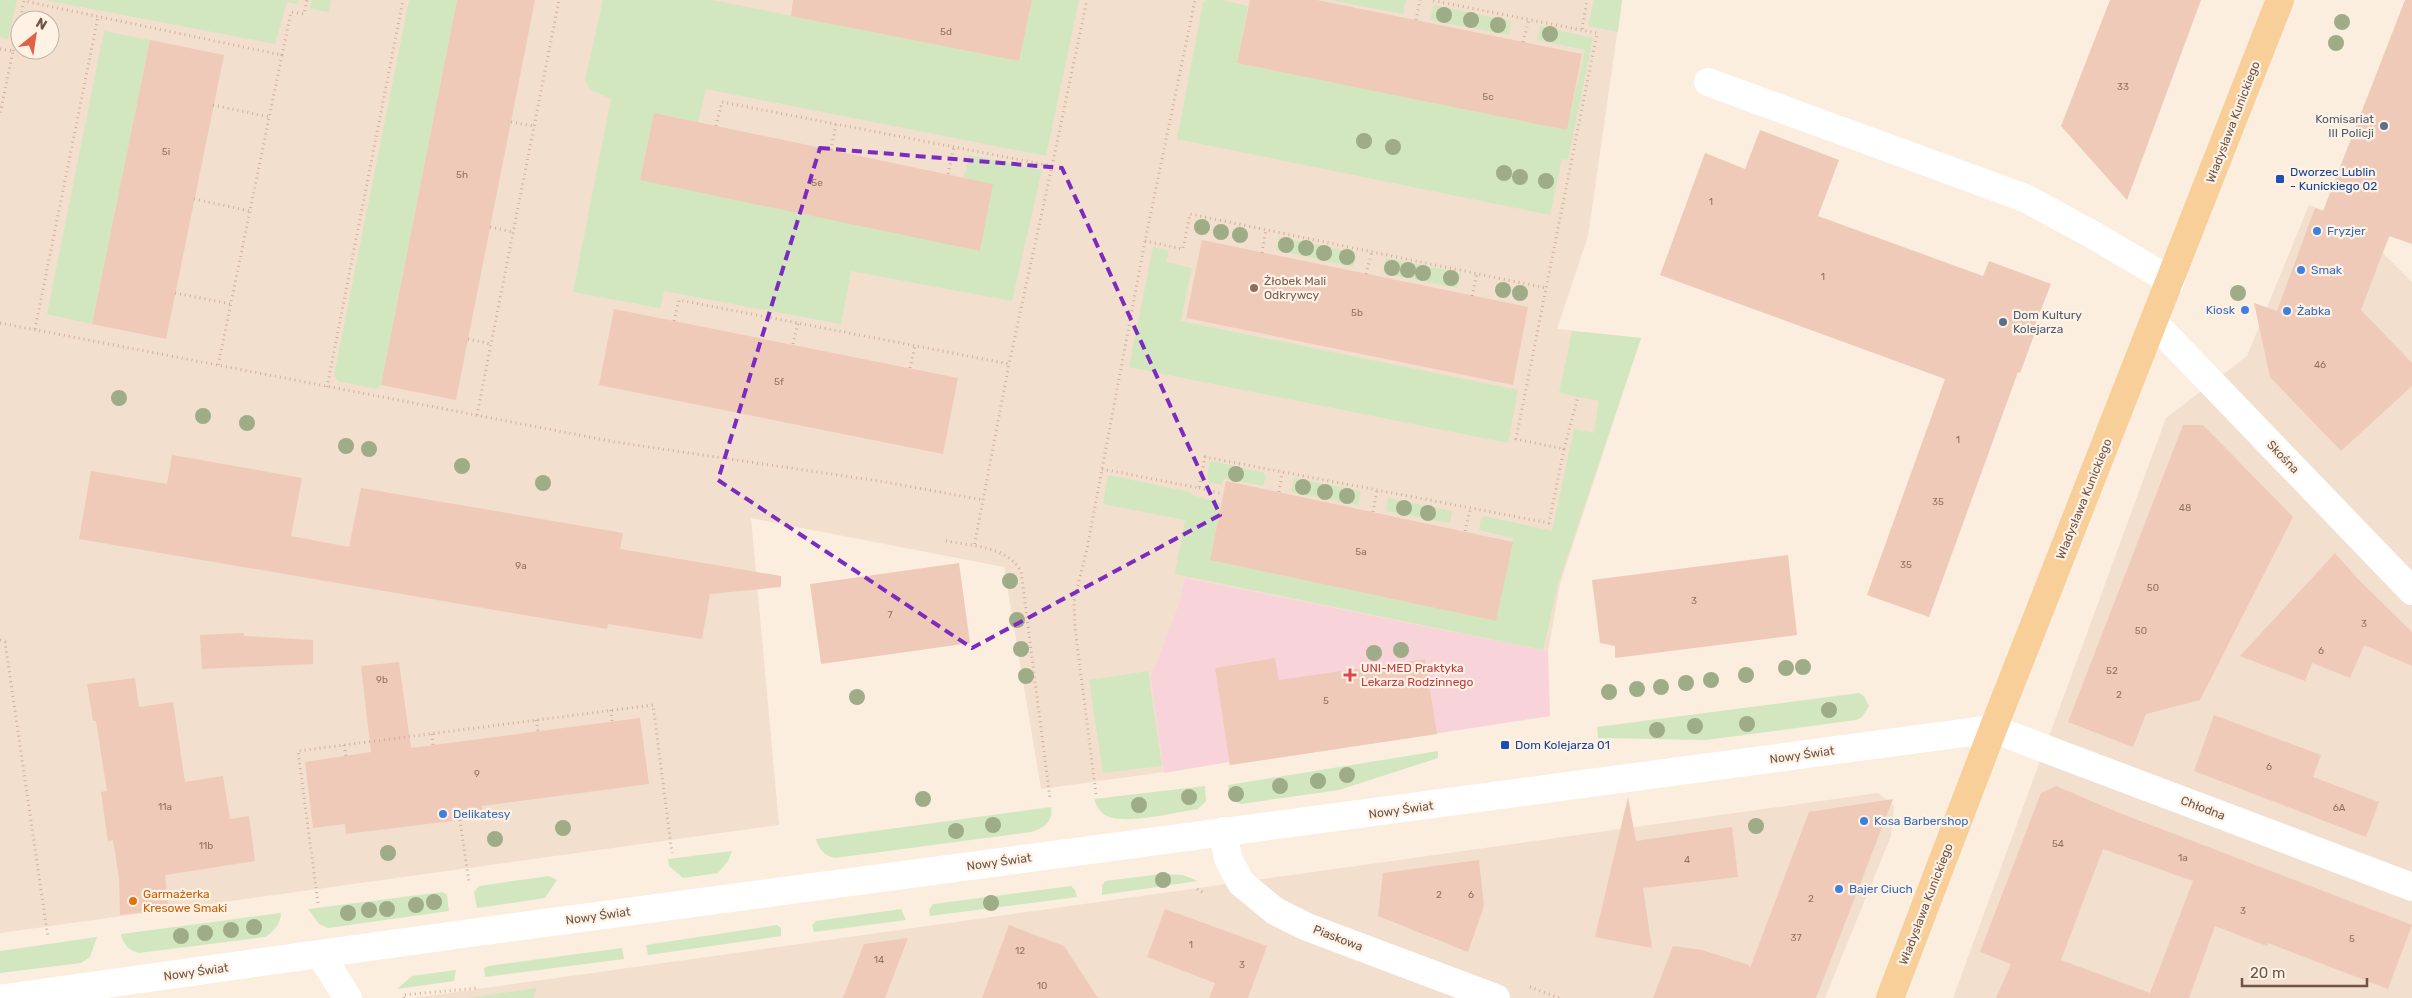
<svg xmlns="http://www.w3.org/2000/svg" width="2412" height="998" font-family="Rubik,sans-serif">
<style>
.residential{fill:#f2dfce;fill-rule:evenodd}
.medical{fill:#f8d3da}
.green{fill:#d2e7bf}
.building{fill:#efcab8;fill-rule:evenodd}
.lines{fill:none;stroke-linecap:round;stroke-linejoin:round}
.path{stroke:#d3ae9c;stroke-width:3;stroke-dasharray:1 4;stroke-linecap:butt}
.minor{stroke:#fff;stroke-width:28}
.major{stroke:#f8ce99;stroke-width:28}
.tree{fill:#9fac88}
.marked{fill:none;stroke:#7b2cbf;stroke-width:4;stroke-dasharray:10 6;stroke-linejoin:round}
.service-dot{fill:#5c6f8a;stroke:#fef2e5;stroke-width:2}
.transit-dot{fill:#1a4fb4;stroke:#fef2e5;stroke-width:2}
.shop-dot{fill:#3f7fe0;stroke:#fef2e5;stroke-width:2}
.education-dot{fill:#8d6e63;stroke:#fef2e5;stroke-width:2}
.health-dot{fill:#e0444e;stroke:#fef2e5;stroke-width:2}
.food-dot{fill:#e8710a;stroke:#fef2e5;stroke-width:2}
.labels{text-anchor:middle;stroke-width:4.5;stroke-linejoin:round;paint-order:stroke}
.number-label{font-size:10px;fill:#907264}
.service-label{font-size:12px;fill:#4e5e75;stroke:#fef2e5;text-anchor:end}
.street-label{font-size:12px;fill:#705448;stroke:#fef2e5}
.transit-label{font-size:12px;fill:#164399;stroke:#fef2e5;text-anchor:start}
.shop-label{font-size:12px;fill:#366cbe;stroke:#fef2e5;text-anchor:start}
.education-label{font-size:12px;fill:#785e54;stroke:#fef2e5;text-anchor:start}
.health-label{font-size:12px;fill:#be3a42;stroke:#fef2e5;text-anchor:start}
.food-label{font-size:12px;fill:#c56008;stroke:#fef2e5;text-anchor:start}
</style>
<rect width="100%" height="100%" fill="#fbeedf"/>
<path class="residential" d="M0,0H1622L1588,236L1557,329L1641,338L1560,584L1548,651L1185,578L1179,603L1152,678L1164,772L1041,789L1004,567L751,518L779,825L0,933ZM20,20H50V50H20Z
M2309,205L2390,236L2383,253L2412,282V998H1953L2166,418L2247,356Z
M1878,793L1894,806L1891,836L1825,998H413Z"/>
<path class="medical" d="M1185,578L1548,651L1550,716L1230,765L1229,762L1164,773L1151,678L1179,603Z"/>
<path class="green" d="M0,0H17L8,39L0,37Z
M45,0H299L298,4L287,2L275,44Z
M312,0H331L329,12L310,9Z
M409,0H457L381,385L376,389L338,381L334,375Z
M603,0H712L1019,61L1032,0H1079L1046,156L706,89L698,122L654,113L640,179L980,250L993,184L964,178L969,155L1042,170L1012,301L851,271L841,324L664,291L660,308L573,292L611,99L591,90L585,80Z
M1207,0H1221L1248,6L1237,63L1567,129L1585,50L1537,40L1540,26L1593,38L1568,160L1562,159L1550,215L1177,139L1203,3Z
M1330,0H1406L1403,14Z
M1594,0H1622L1618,32L1588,26Z
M1434,5L1511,21L1509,35L1430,20Z
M104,31L150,40L92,324L47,314Z
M1279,237L1357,253L1354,267L1276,250Z
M1153,247L1169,251L1166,262L1192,268L1181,321L1518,390L1508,443L1129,367Z
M1386,258L1461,273L1457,288L1383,273Z
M1572,331L1641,338L1558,584L1543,650L1175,574L1185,520L1103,504L1108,475L1190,492L1192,495L1221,503L1210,560L1496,621L1513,538L1479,530L1481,519L1485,516L1552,531L1574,429L1594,433L1599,401L1559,393Z
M1210,461L1263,472L1266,477L1263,486L1224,478L1222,485L1210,483L1207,476Z
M1294,478L1361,491L1358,505L1291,492Z
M1388,498L1452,511L1450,523L1386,511Z
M1148,671L1162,766L1103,773L1089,680Z
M1859,693L1864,696L1869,706L1862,717L1856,720L1706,740L1598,738L1597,727Z
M1438,751V758L1339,790L1241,804L1230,799L1228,785Z
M1205,786L1206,801L1198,809C1177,812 1122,826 1105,815C1099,811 1096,805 1094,799Z
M1051,807C1054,821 1043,829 1031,832L835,858C824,856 819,849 816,839Z
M732,851L728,861L718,873L683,878L669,866L668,859Z
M1162,874L1183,875L1198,881L1102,895V886L1105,881Z
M549,876L557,880L545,898L477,908L474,892L479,886Z
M1071,886L1075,890L1077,897L930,916L929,910L933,904Z
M443,892L447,895L449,911L328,928L319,924L308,909Z
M901,909L906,920L814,932L812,925L816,921Z
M281,913C281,923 274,932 265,937L139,953C129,951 122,943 121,934Z
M777,925L781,928V936L648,955L646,945Z
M97,937L90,957L81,963L0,973V951Z
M622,948L624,959L485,977L484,968L488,966Z
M456,970L454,981L397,989L412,976Z
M537,988L533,998H468Z"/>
<path class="building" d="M457,0H535L456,400L381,385Z
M793,0H1032L1019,61L791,16Z
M1250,0H1317L1582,54L1567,130L1237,63Z
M2110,0H2201L2127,200L2061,126Z
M2405,0H2412V244L2389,236L2361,310L2412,363V386L2341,451L2270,377L2254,303L2277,311L2315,208L2323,211Z
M150,40L224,55L166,339L92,324Z
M654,113L993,184L980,251L640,180Z
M1760,130L1839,160L1818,216L1983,276L1989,261L2051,284L2033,330H2036L2020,373L2018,372L1929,617L1867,595L1945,379L1660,275L1705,153L1745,169Z
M1202,240L1528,307L1513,385L1186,318Z
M614,309L958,378L943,454L599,385Z
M2183,425H2203L2293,517L2200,700L2146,714L2133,747L2068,722Z
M172,455L302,478L291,536L349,547L361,488L623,533L620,549L781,576V587L710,594L702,639L608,624L607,629L79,539L91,471L167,484Z
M1226,481L1513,542L1496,621L1210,560Z
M2335,553L2358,579L2412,632V666L2364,645L2350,678L2312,663L2305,681L2240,656Z
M1788,555L1797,635L1615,658V646L1600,643L1592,580Z
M959,563L970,643L821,664L810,584Z
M244,633V636L313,640V664L202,669L200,635Z
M1275,658L1279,680L1425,659L1437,734L1230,765L1215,668Z
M399,662L411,748L640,718L649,784L482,806L483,816L460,820L346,834L345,824L313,828L305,762L371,752L361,666Z
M135,678L139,707L173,702L185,782L223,776L230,819L249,816L255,861L165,875L169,909L120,915L119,878L113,840L108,841L101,792L107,791L96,721H93L87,684Z
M2214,715L2321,755L2313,777L2379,802L2366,837L2194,771Z
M2056,786L2117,812L2412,925L2388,989L2268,943L2267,946L2215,926L2189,998H1996L2011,964L1980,952L2041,793ZM2103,849L2193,881L2150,993L2061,960Z
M1628,797L1636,841L1732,827L1738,877L1643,888L1652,948L1595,937Z
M1893,799L1816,998H1653L1673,946L1702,950L1749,965L1750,968L1809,812Z
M1479,860L1484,906L1468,952L1378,916L1383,873Z
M1165,909L1267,946L1248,998H1209L1215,983L1147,957Z
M1009,925L1064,946L1098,998H982Z
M908,938L885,998H843L864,944Z"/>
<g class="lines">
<path class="path" d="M1416,20L1420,0
M1582,29L1587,0
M1523,42L1529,19
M0,49L13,51L0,114
M13,51L24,1L282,55L218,366
M282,55L291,12L304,14L307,0
M213,105L269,117
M511,122L534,126
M716,126L722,102L1052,166L1009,364
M831,150L836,124
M1052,166L1087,0
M948,174L954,147
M194,199L250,211
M490,227L513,232
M1145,241L1183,249L1190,214L1546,288
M1262,253L1266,229
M1366,274L1372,251
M175,293L231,304
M1472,296L1477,273
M674,321L679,300L1009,364L974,547
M0,323L615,442L885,482L983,500
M35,329L98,17
M468,339L491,344
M793,344L798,323
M910,368L915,346
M327,387L403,0
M477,415L559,0
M1564,449L1578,396
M1102,469L1199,488L1205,457L1549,523L1564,449L1516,439L1597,33L1430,0
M1199,488L1223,494
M1279,492L1282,472
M1373,512L1377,490
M1465,531L1470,510
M946,541C972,546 1006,546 1021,571L1050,799
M0,640L5,642L48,938
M611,710L612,721
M536,720L538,731
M432,734L433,745
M344,745L346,756
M1096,794L1075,628L1074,601L1087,549L1145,241L1195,0
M460,820L469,883
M1197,889L1204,893
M318,903L298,751L653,705L672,853
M1530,987L1559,998
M404,998L403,995L478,988"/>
<path class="minor" d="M1708,82L2025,198L2095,236L2171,281
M2154,323L2412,591
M1223,831L1228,858L1241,883L1275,911L1307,927L1496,998
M320,954L348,998
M5,998L470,933L1993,729L2412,887"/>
<path class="major" d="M1890,998L1993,729L2280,0"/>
</g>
<g class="tree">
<circle cx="1444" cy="15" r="8"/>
<circle cx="1471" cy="20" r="8"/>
<circle cx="2342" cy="22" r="8"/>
<circle cx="1498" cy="25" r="8"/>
<circle cx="1550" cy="34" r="8"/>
<circle cx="2336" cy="43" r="8"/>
<circle cx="1364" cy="141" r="8"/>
<circle cx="1393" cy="147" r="8"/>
<circle cx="1504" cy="173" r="8"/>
<circle cx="1520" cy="177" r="8"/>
<circle cx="1546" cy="181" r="8"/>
<circle cx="1202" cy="227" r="8"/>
<circle cx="1221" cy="232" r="8"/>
<circle cx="1240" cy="235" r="8"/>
<circle cx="1286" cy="245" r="8"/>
<circle cx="1306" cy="248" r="8"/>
<circle cx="1324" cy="253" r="8"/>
<circle cx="1347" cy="257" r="8"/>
<circle cx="1392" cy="268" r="8"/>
<circle cx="1408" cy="270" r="8"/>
<circle cx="1423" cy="273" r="8"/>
<circle cx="1451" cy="278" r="8"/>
<circle cx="1503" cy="290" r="8"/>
<circle cx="1520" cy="293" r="8"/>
<circle cx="2238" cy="293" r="8"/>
<circle cx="119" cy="398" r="8"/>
<circle cx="203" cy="416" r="8"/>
<circle cx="247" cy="423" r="8"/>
<circle cx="346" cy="446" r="8"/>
<circle cx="369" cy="449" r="8"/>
<circle cx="462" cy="466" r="8"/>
<circle cx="1236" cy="474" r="8"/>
<circle cx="543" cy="483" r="8"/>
<circle cx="1303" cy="487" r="8"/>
<circle cx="1325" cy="492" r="8"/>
<circle cx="1347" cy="496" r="8"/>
<circle cx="1404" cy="508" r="8"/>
<circle cx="1428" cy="513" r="8"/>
<circle cx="1010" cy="581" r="8"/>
<circle cx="1017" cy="620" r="8"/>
<circle cx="1021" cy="649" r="8"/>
<circle cx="1401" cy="650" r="8"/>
<circle cx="1374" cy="653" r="8"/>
<circle cx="1803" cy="667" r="8"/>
<circle cx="1786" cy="668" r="8"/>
<circle cx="1746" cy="675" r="8"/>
<circle cx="1026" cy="676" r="8"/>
<circle cx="1711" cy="680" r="8"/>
<circle cx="1686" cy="683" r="8"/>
<circle cx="1661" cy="687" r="8"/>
<circle cx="1637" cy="689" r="8"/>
<circle cx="1609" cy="692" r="8"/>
<circle cx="857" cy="697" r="8"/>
<circle cx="1829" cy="710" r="8"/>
<circle cx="1747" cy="724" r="8"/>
<circle cx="1695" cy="726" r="8"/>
<circle cx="1657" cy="730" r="8"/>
<circle cx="1347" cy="775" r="8"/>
<circle cx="1318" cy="781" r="8"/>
<circle cx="1280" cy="786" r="8"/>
<circle cx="1236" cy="794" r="8"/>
<circle cx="1189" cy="797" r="8"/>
<circle cx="923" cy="799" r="8"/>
<circle cx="1139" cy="805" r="8"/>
<circle cx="993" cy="825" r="8"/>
<circle cx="1756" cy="826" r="8"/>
<circle cx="563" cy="828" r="8"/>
<circle cx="956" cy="831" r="8"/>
<circle cx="495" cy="839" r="8"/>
<circle cx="388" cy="853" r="8"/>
<circle cx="1163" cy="880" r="8"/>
<circle cx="434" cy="902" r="8"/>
<circle cx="991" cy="903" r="8"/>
<circle cx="416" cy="905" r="8"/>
<circle cx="387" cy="909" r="8"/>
<circle cx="369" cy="910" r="8"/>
<circle cx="348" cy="913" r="8"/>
<circle cx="254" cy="927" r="8"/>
<circle cx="231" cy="930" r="8"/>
<circle cx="205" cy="933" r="8"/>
<circle cx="181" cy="936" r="8"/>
</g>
<path class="marked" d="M820,148L1062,168L1220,515L972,648L718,480Z"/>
<g class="service-dot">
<circle cx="2384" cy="126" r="5"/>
<circle cx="2003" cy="322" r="5"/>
</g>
<g class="transit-dot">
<rect x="2275" y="174" width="10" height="10" rx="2.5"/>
<rect x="1500" y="740" width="10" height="10" rx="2.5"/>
</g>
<g class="shop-dot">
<circle cx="2317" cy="231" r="5"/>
<circle cx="2301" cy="270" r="5"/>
<circle cx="2245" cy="310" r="5"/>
<circle cx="2287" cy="311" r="5"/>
<circle cx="443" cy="814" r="5"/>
<circle cx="1864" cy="821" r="5"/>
<circle cx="1839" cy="889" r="5"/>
</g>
<circle class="education-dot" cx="1254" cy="288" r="5"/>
<path class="health-dot" d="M1347.5 667.5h5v5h5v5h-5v5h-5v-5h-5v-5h5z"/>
<circle class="food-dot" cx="133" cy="901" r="5"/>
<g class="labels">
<g class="number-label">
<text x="946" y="35">5d</text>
<text x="2123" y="90">33</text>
<text x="1488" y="100">5c</text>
<text x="166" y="155">5i</text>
<text x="462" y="178">5h</text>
<text x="817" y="186">5e</text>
<text x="1711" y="205">1</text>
<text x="1823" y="280">1</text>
<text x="1357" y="316">5b</text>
<text x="2320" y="368">46</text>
<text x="779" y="385">5f</text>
<text x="1958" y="443">1</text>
<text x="1938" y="505">35</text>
<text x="2185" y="511">48</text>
<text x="1361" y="555">5a</text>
<text x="1906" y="568">35</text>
<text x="521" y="569">9a</text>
<text x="2153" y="591">50</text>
<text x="1694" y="604">3</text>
<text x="890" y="618">7</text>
<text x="2364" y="627">3</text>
<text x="2141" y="634">50</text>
<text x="2321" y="654">6</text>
<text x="2112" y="674">52</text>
<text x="382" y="683">9b</text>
<text x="2119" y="698">2</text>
<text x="1326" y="704">5</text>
<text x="2269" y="770">6</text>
<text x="477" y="777">9</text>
<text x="165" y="810">11a</text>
<text x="2339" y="811">6A</text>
<text x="2058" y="847">54</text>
<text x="206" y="849">11b</text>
<text x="2183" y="861">1a</text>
<text x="1687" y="863">4</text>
<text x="1439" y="898">2</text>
<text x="1471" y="898">6</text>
<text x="1811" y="902">2</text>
<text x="2243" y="914">3</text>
<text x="1796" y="941">37</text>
<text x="2352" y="942">5</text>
<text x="1191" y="948">1</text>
<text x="1020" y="954">12</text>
<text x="879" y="963">14</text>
<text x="1242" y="968">3</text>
<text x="1042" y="989">10</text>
</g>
<g class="service-label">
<text x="2374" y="123">Komisariat<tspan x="2374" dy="14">III Policji</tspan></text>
<text x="2013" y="319" text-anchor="start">Dom Kultury<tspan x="2013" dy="14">Kolejarza</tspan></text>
</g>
<g class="street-label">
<text transform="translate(2233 122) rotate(-69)" y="4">Władysława Kunickiego</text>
<text transform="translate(2283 457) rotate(46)" y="4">Skośna</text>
<text transform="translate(2084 499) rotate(-68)" y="4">Władysława Kunickiego</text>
<text transform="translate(1802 755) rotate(-8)" y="4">Nowy Świat</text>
<text transform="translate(2203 808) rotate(21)" y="4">Chłodna</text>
<text transform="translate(1401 810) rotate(-8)" y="4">Nowy Świat</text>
<text transform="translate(999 862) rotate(-8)" y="4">Nowy Świat</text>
<text transform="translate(1926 904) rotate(-69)" y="4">Władysława Kunickiego</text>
<text transform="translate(598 916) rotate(-8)" y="4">Nowy Świat</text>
<text transform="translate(1338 938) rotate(21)" y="4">Piaskowa</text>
<text transform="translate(196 972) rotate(-8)" y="4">Nowy Świat</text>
</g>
<g class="transit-label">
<text x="2290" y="176">Dworzec Lublin<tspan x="2290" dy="14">- Kunickiego 02</tspan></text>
<text x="1515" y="749">Dom Kolejarza 01</text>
</g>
<g class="shop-label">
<text x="2327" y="235">Fryzjer</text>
<text x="2311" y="274">Smak</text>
<text x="2235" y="314" text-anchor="end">Kiosk</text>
<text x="2297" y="315">Żabka</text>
<text x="453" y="818">Delikatesy</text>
<text x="1874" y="825">Kosa Barbershop</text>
<text x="1849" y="893">Bajer Ciuch</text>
</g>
<g class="education-label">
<text x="1264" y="285">Żłobek Mali<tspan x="1264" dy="14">Odkrywcy</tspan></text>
</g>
<g class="health-label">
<text x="1361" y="672">UNI-MED Praktyka<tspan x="1361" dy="14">Lekarza Rodzinnego</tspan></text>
</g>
<g class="food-label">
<text x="143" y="898">Garmażerka<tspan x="143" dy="14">Kresowe Smaki</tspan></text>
</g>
</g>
<g transform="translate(35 35) rotate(30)"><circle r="24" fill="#fef2e5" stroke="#c5b3a6"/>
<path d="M0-4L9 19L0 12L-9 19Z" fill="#e16048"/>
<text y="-8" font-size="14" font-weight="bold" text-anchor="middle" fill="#705448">N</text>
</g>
<path d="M2242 978v8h125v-8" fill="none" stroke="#705448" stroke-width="2.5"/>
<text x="2250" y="978" font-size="15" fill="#705448" stroke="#fef2e5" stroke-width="4" paint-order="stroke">20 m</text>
</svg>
